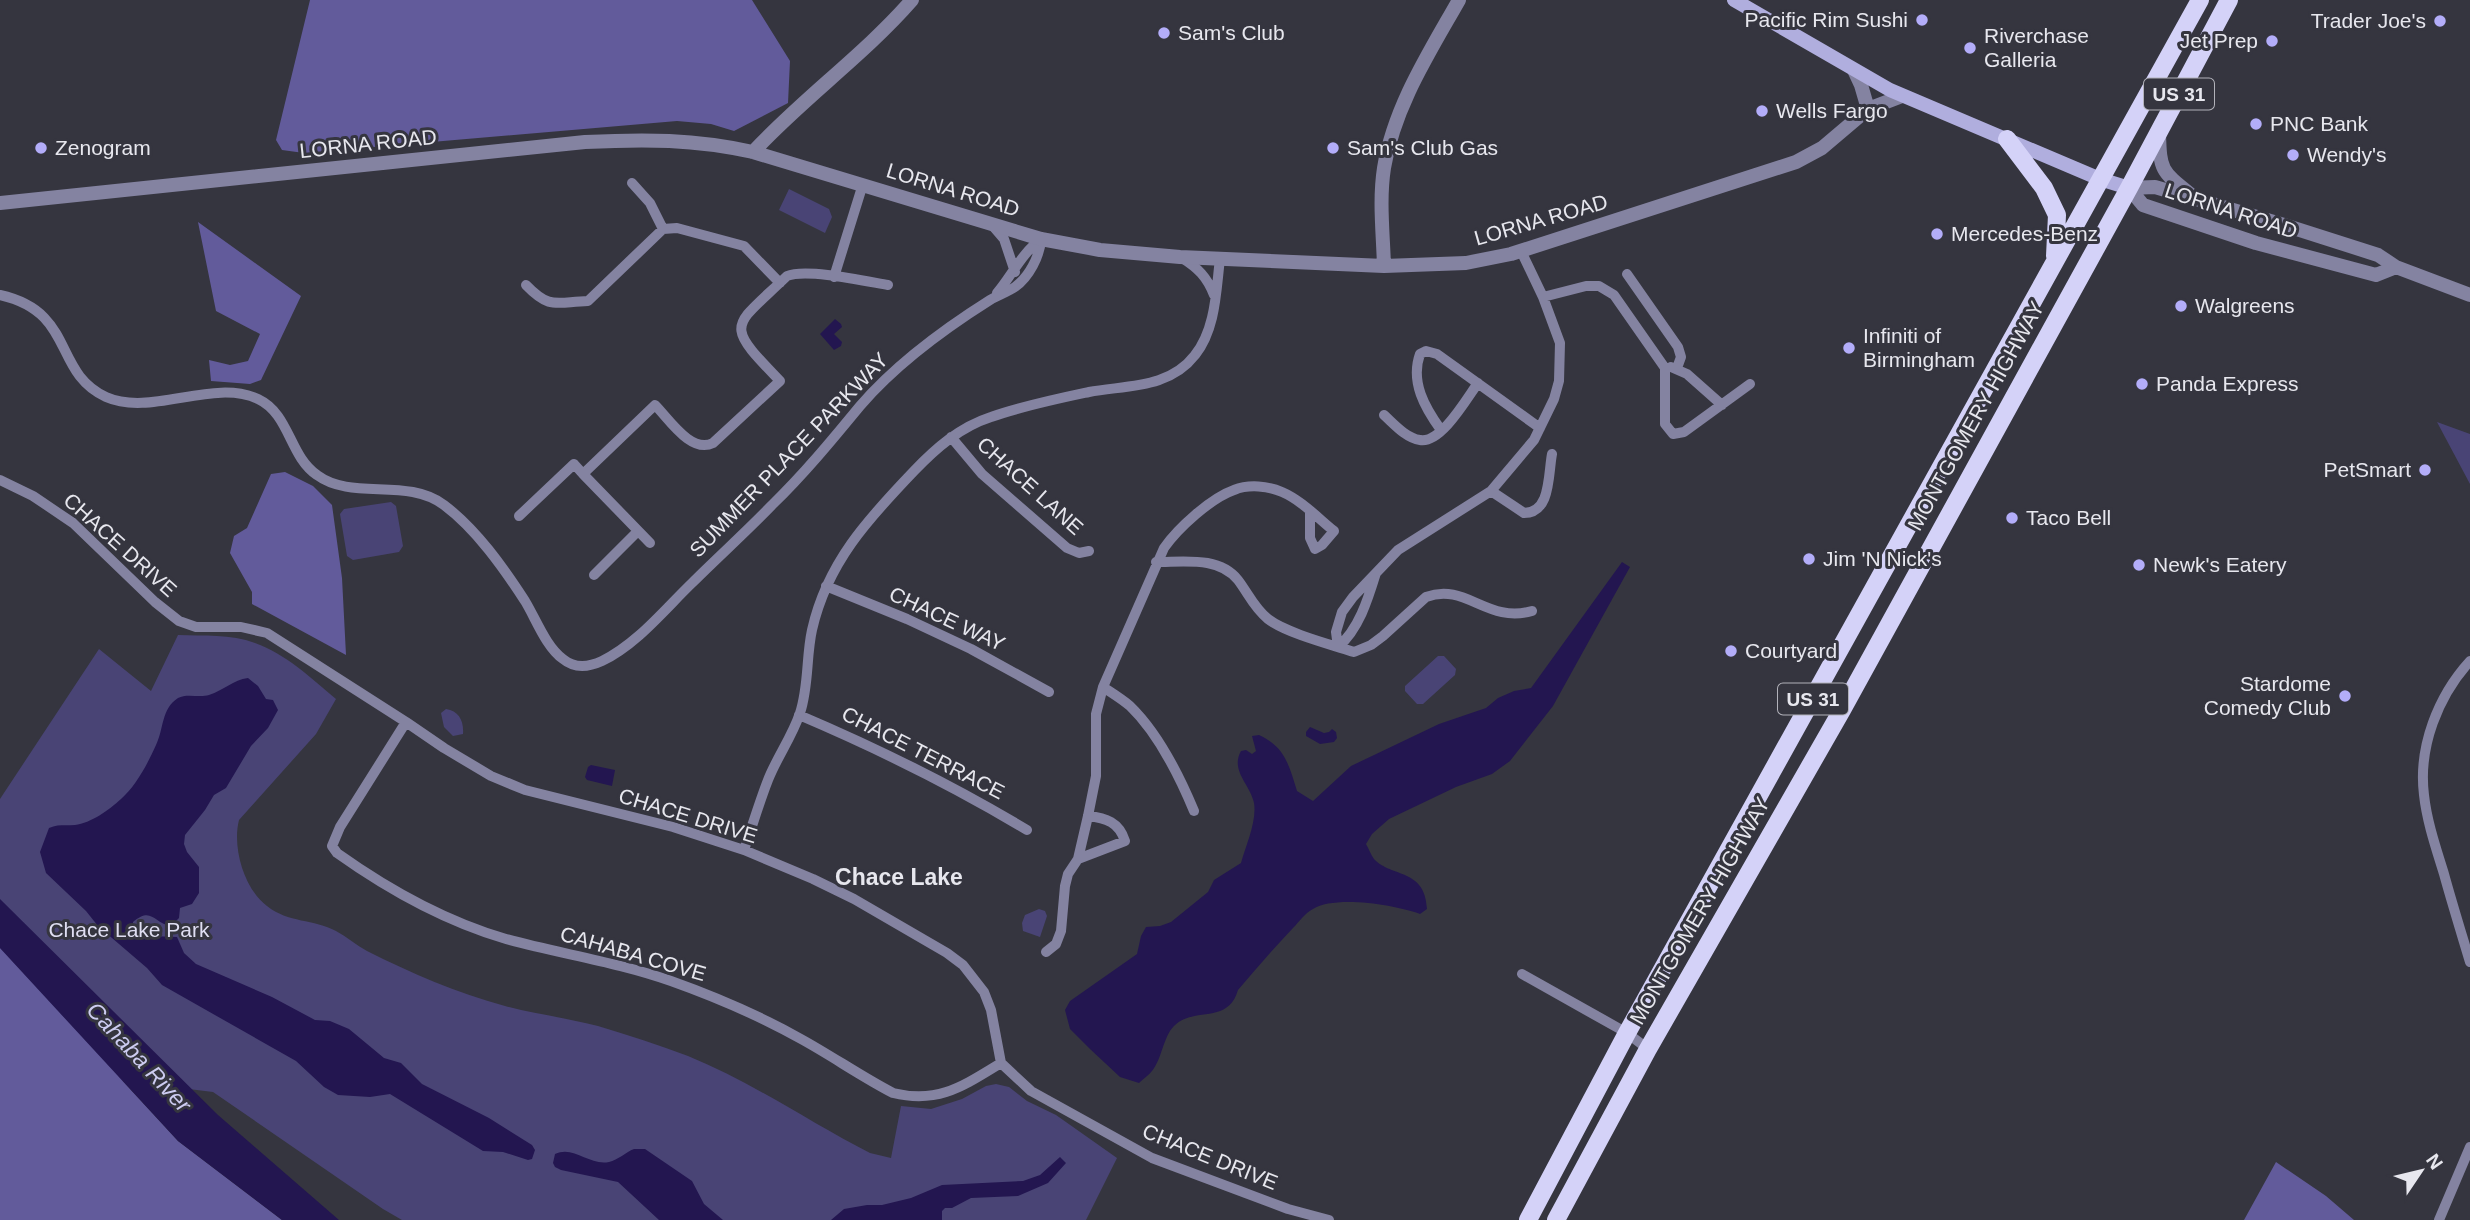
<svg xmlns="http://www.w3.org/2000/svg" width="2470" height="1220" font-family="Helvetica,sans-serif">
<style>
.green{fill:#494475}
.forest{fill:#625b9b}
.water{fill:#231650}
.lines{fill:none;stroke-linecap:round;stroke-linejoin:round}
.minor{stroke:#8483a1;stroke-width:10}
.tertiary{stroke:#8483a1;stroke-width:14}
.secondary{stroke:#b0aede;stroke-width:14}
.primary{stroke:#d4d2f8;stroke-width:18}
.poi-dot{fill:#b3adf9;stroke:#35353f;stroke-width:2.5}
.labels{text-anchor:middle;stroke-width:6;stroke-linejoin:round;paint-order:stroke}
.shield{fill:#35353f;stroke:#b2b2ba;stroke-width:2}
.shield-label{font-size:19px;font-weight:bold;fill:#e7e7ee}
.poi-label{font-size:21px;fill:#e7e7ee;stroke:#35353f;text-anchor:start}
.street-label{font-size:21px;fill:#e7e7ee;stroke:#35353f}
.park-label{font-size:21px;fill:#dfdef2;stroke:#35353f}
.neighbourhood-label{font-size:23px;font-weight:bold;fill:#e7e7ee;stroke:#35353f}
.water-label{font-size:23px;font-style:italic;fill:#cdccf1;stroke:#35353f}
</style>
<rect width="100%" height="100%" fill="#35353f"/>
<path class="green" d="M789,189L829,209L832,217L825,233L779,210Z
M2437,422L2470,434V484Z
M391,502L396,506L403,546L399,552L353,560L347,556L340,514L344,509Z
M178,635C203,636 231,634 255,643C286,654 311,678 336,699L316,734L239,820C232,847 244,889 267,906C288,923 314,919 336,931C347,937 356,945 367,951C411,973 457,993 505,1006C535,1014 567,1018 598,1026C628,1035 659,1045 688,1056C752,1082 809,1122 870,1153L891,1158L901,1106L931,1109L962,1099L986,1086L996,1084L1009,1087L1027,1101L1056,1115L1117,1158L1086,1220H402L383,1209L213,1092L100,1078L0,986V799L99,649L151,691Z
M1438,656H1444L1456,669L1455,675L1423,704H1417L1405,691V686Z
M446,709C459,711 464,721 463,734L453,736L444,727L441,713Z
M1039,909L1045,911L1047,916L1040,937L1023,931L1022,923L1025,915Z"/>
<path class="forest" d="M310,0H752L790,61L788,103L734,131L711,124L677,121L304,153L282,150L276,140Z
M198,222L301,296L261,380L250,384L211,381L209,360L230,365L248,361L260,334L216,311Z
M285,472L313,486L332,505L342,578L346,655L252,604V592L230,553L234,536L247,528L271,474Z
M0,948L178,1141L282,1220H0Z
M2276,1162L2326,1196L2354,1220H2244Z"/>
<path class="water" d="M835,319L841,324L842,327L834,334L842,342L841,346L834,350L820,334Z
M1622,562L1630,567L1553,706L1510,761L1492,774L1456,787L1389,819L1372,834L1366,844C1369,849 1371,855 1374,859C1392,878 1425,868 1427,909L1420,914C1396,905 1335,895 1313,909C1305,913 1299,922 1293,928C1274,948 1256,969 1238,990C1228,1025 1194,1006 1174,1026C1163,1037 1162,1059 1152,1071C1149,1075 1143,1079 1139,1083L1120,1077L1090,1049L1070,1029L1065,1010L1070,1001L1137,954L1141,936L1146,927L1160,926L1171,922L1208,892L1214,880L1241,863C1246,845 1257,821 1254,803C1250,784 1230,771 1241,751L1246,750L1252,754L1256,751L1252,736L1259,735C1285,747 1289,765 1297,791L1313,801L1351,766L1439,724L1486,708L1498,698L1514,691L1531,688Z
M248,678L258,686L266,699L273,700L278,710L268,728L251,746L226,788L214,795L205,810L185,835L184,844L187,852L199,867V893L192,904L180,908L179,918L171,926C153,923 152,906 133,922V926L150,936L177,937L184,953L196,964L272,997L315,1020L330,1021L349,1029L384,1058L401,1063L422,1084L489,1118L532,1145L535,1150L532,1159L528,1160L503,1152L483,1151L390,1094L370,1097L338,1095L324,1087L296,1061L162,985L147,968L98,926L86,911L46,873L40,852L49,828C58,824 65,826 75,825C91,823 109,810 121,799C136,786 148,763 156,745C164,729 161,709 178,698C187,693 199,698 209,695C224,690 233,680 248,678Z
M1310,727L1324,733L1329,732L1332,729L1336,732L1337,738L1334,742L1320,744L1306,736V732Z
M591,765L615,770L612,786L587,780L585,777L588,767Z
M0,899L218,1115L339,1220H282L178,1141L0,948Z
M634,1149H645L692,1181L704,1204L723,1220H659L618,1182L561,1170L555,1167L553,1163L555,1154C574,1145 589,1166 609,1162C618,1160 626,1152 634,1149Z
M1060,1157L1066,1163L1048,1183L1018,1196L971,1198L952,1208H945L942,1211V1220H831L844,1209L867,1205H882L911,1198L942,1185L1023,1181L1040,1175Z"/>
<g class="lines">
<path class="minor" d="M632,183L650,203L663,229L677,228L744,246L780,283
M992,225L1004,239L1015,272
M1182,258C1198,268 1207,277 1214,295
M1627,274L1678,347L1681,357L1677,368
M834,277L863,184
M526,285C550,310 556,302 588,301L663,229
M997,293C1012,275 1022,253 1041,239
M0,295C76,312 52,372 106,397C151,417 213,378 258,399C290,414 289,456 317,475C352,501 407,477 444,505C476,529 503,567 525,601C536,619 546,647 563,659C575,669 589,667 602,661C637,644 664,610 692,583C718,557 746,532 772,505C804,474 832,440 860,406C896,364 944,329 990,300C998,295 1008,292 1015,287C1029,277 1040,256 1041,239
M1543,297L1586,286H1599L1614,295L1665,368V424L1673,434L1684,432L1750,384
M1671,367L1687,374L1722,405
M1384,415C1394,424 1406,438 1420,440C1441,444 1467,398 1478,383
M1441,430C1425,408 1410,382 1420,354L1426,351L1437,354L1540,428
M951,437L982,474L1067,548L1079,553L1089,551
M0,480L33,496L73,523L155,602L179,621L196,627H241L267,633L406,722L444,748L491,776L525,790L673,827L744,850L813,879L854,899L947,953L963,965L984,992L991,1010L1001,1063L1031,1091L1152,1158L1288,1209L1329,1220
M1491,491L1524,513C1551,513 1548,475 1552,454
M519,516L574,464L583,474
M650,543L583,474L655,405C669,419 691,454 713,443L780,381C723,322 732,329 787,276C806,268 865,281 888,285
M1156,562C1184,562 1219,556 1238,580C1248,593 1254,608 1268,619C1286,633 1332,645 1354,652L1371,645L1383,636L1426,597C1466,582 1487,624 1532,611
M1376,573C1368,599 1359,629 1338,647L1336,632L1342,612L1353,597L1398,550L1491,491L1534,440L1554,399L1559,381L1560,343L1543,297L1521,251
M594,575L638,531
M826,586L907,619L971,649L1049,692
M2470,661C2438,696 2418,747 2424,795C2427,822 2436,848 2444,874C2452,903 2461,932 2470,962
M1103,687C1112,693 1122,699 1130,706C1158,733 1179,775 1194,811
M799,715C879,749 952,785 1027,830
M406,722L340,827L332,846L337,853C389,890 444,921 506,939C561,954 617,962 671,981C716,997 760,1016 801,1039C832,1056 862,1077 893,1093C939,1104 963,1086 1001,1063
M744,850C752,827 759,803 768,780C777,757 792,737 800,713C809,686 806,657 812,630C827,563 868,519 914,471C936,448 960,427 991,417C1022,406 1056,399 1089,392C1126,385 1169,389 1195,355C1216,329 1216,290 1220,259
M1078,859L1125,841C1119,822 1106,818 1088,816
M1046,952L1056,944L1061,931L1065,886L1068,874L1078,859L1088,816L1096,776V714L1103,687L1164,548C1178,528 1211,498 1234,490C1249,484 1268,486 1282,492C1301,500 1318,518 1334,531L1322,545L1315,549L1310,538V511
M1522,974L1627,1033L1648,1049
M2439,1220L2470,1147"/>
<path class="tertiary" d="M1854,70L1861,85L1868,109
M2159,133C2160,170 2161,171 2190,194
M753,152C803,98 864,55 912,0
M2129,188L2155,187L2284,225L2378,255L2396,267L2470,295
M2129,188L2143,205L2256,243L2376,275L2396,267
M0,203L585,142C645,139 694,139 753,152L1041,239L1100,250L1180,257L1384,266L1466,263L1511,254L1796,162L1822,148L1868,109L1902,96
M1384,266C1383,233 1379,200 1384,168C1394,107 1429,53 1459,0"/>
<path class="secondary" d="M1734,0L1890,90L2100,179L2129,188"/>
<path class="primary" d="M2007,139L2044,188L2057,215L2055,256
M1528,1220L1627,1033L2200,0
M1556,1220L1648,1049L1842,710L2129,188L2229,0"/>
</g>
<g class="poi-dot">
<circle cx="1922" cy="20" r="7"/>
<circle cx="2440" cy="21" r="7"/>
<circle cx="1164" cy="33" r="7"/>
<circle cx="2272" cy="41" r="7"/>
<circle cx="1970" cy="48" r="7"/>
<circle cx="1762" cy="111" r="7"/>
<circle cx="2256" cy="124" r="7"/>
<circle cx="41" cy="148" r="7"/>
<circle cx="1333" cy="148" r="7"/>
<circle cx="2293" cy="155" r="7"/>
<circle cx="1937" cy="234" r="7"/>
<circle cx="2181" cy="306" r="7"/>
<circle cx="1849" cy="348" r="7"/>
<circle cx="2142" cy="384" r="7"/>
<circle cx="2425" cy="470" r="7"/>
<circle cx="2012" cy="518" r="7"/>
<circle cx="1809" cy="559" r="7"/>
<circle cx="2139" cy="565" r="7"/>
<circle cx="1731" cy="651" r="7"/>
<circle cx="2345" cy="696" r="7"/>
</g>
<g class="labels">
<g class="shield">
<rect x="2144" y="78.5" width="70" height="31" rx="5"/>
<rect x="1778" y="683.5" width="70" height="31" rx="5"/>
</g>
<g class="shield-label">
<text x="2179" y="101">US 31</text>
<text x="1813" y="706">US 31</text>
</g>
<g class="poi-label">
<text x="1908" y="27" text-anchor="end">Pacific Rim Sushi</text>
<text x="2426" y="28" text-anchor="end">Trader Joe's</text>
<text x="1178" y="40">Sam's Club</text>
<text x="1984" y="43">Riverchase<tspan x="1984" dy="24">Galleria</tspan></text>
<text x="2258" y="48" text-anchor="end">Jet Prep</text>
<text x="1776" y="118">Wells Fargo</text>
<text x="2270" y="131">PNC Bank</text>
<text x="55" y="155">Zenogram</text>
<text x="1347" y="155">Sam's Club Gas</text>
<text x="2307" y="162">Wendy's</text>
<text x="1951" y="241">Mercedes-Benz</text>
<text x="2195" y="313">Walgreens</text>
<text x="1863" y="343">Infiniti of<tspan x="1863" dy="24">Birmingham</tspan></text>
<text x="2156" y="391">Panda Express</text>
<text x="2411" y="477" text-anchor="end">PetSmart</text>
<text x="2026" y="525">Taco Bell</text>
<text x="1823" y="566">Jim 'N Nick's</text>
<text x="2153" y="572">Newk's Eatery</text>
<text x="1745" y="658">Courtyard</text>
<text x="2331" y="691" text-anchor="end">Stardome<tspan x="2331" dy="24">Comedy Club</tspan></text>
</g>
<g class="street-label">
<text transform="translate(368 144) rotate(-6)" y="7">LORNA ROAD</text>
<text transform="translate(953 190) rotate(17)" y="7">LORNA ROAD</text>
<text transform="translate(2231 211) rotate(18)" y="7">LORNA ROAD</text>
<text transform="translate(1541 220) rotate(-16)" y="7">LORNA ROAD</text>
<text transform="translate(1976 416) rotate(-61)" y="7">MONTGOMERY HIGHWAY</text>
<text transform="translate(789 455) rotate(-46)" y="7">SUMMER PLACE PARKWAY</text>
<text transform="translate(1030 486) rotate(42)" y="7">CHACE LANE</text>
<text transform="translate(120 545) rotate(42)" y="7">CHACE DRIVE</text>
<text transform="translate(947 619) rotate(25)" y="7">CHACE WAY</text>
<text transform="translate(923 753) rotate(27)" y="7">CHACE TERRACE</text>
<text transform="translate(688 816) rotate(17)" y="7">CHACE DRIVE</text>
<text transform="translate(1700 911) rotate(-60)" y="7">MONTGOMERY HIGHWAY</text>
<text transform="translate(633 954) rotate(16)" y="7">CAHABA COVE</text>
<text transform="translate(1210 1157) rotate(22)" y="7">CHACE DRIVE</text>
</g>
<g class="park-label">
<text x="129" y="937">Chace Lake Park</text>
</g>
<g class="neighbourhood-label">
<text x="899" y="885">Chace Lake</text>
</g>
<g class="water-label">
<text transform="translate(139 1057) rotate(47)" y="8">Cahaba River</text>
</g>
</g>
<g transform="translate(2421 1171) rotate(55)" stroke="#35353f" stroke-width="5" paint-order="stroke">
<path d="M0-5L12 26L0 18L-12 26Z" fill="#e7e7ee"/>
<text y="-10" font-size="19" font-weight="bold" text-anchor="middle" fill="#e7e7ee">N</text>
</g>
</svg>
